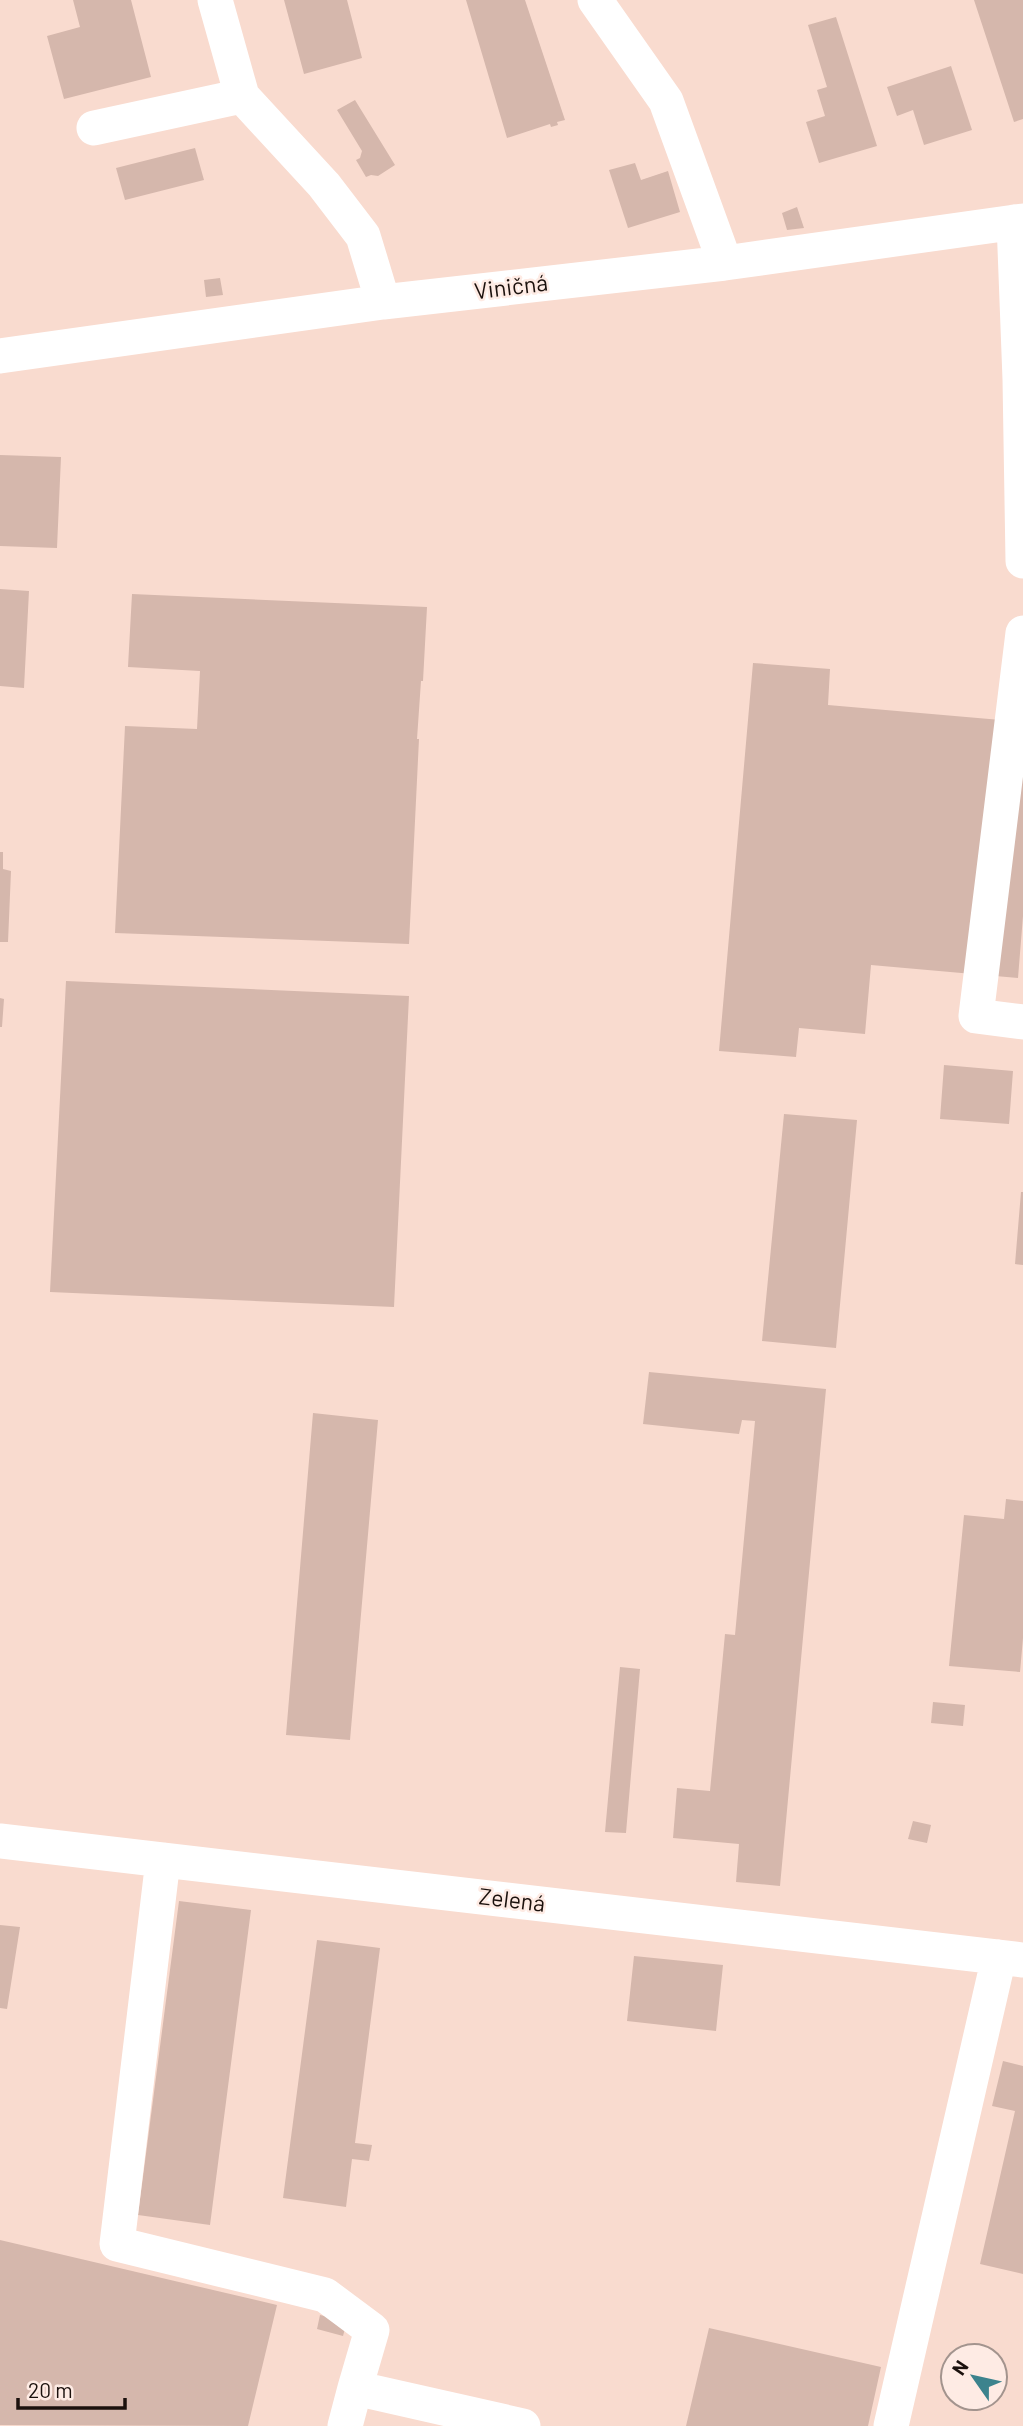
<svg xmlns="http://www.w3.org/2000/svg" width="1023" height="2426" font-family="Barlow,sans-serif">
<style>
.building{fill:#d5b7ac}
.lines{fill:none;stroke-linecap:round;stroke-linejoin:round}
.minor{stroke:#fff;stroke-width:35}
.labels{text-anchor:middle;stroke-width:5;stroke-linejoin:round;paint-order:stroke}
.street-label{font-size:23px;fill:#1b110d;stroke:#feebe4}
</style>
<rect width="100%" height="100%" fill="#f9dbcf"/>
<path class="building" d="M73,0H131L151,77L64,99L47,36L80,27Z
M284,0H347L362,58L304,74Z
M466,0H525L565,120L557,122L558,125L551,127L550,124L507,138Z
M974,0H1023V119L1014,122Z
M836,17L877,146L819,163L806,122L825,116L817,90L827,87L808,25Z
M951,66L972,130L924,145L913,110L897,116L887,87Z
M355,100L395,165L378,176L371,175L366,177L356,160L360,158L362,151L337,110Z
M195,148L204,180L125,200L116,168Z
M635,163L641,180L668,171L680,212L628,228L609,170Z
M797,207L804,228L787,230L782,213Z
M220,278L223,295L206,297L204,280Z
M0,455L61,457L57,548L0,546Z
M0,589L29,591L24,688L0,686Z
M132,594L427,607L423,681H421L417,739H419L409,944L115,933L125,726L197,729L200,671L128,667Z
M753,663L830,669L828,705L1023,722V916L1018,978L871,965L865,1034L799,1028L796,1057L719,1051Z
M0,852H3V869L11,871L8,942H0Z
M66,981L409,996L394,1307L50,1292Z
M0,998L4,999L2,1027H0Z
M944,1065L1013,1071L1009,1124L940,1119Z
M784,1114L857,1120L836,1348L762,1341Z
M1021,1192H1023V1265L1015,1264Z
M649,1372L826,1389L780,1886L736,1882L739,1844L673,1838L677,1788L710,1791L725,1634L735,1635L755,1421L742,1420L739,1434L643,1424Z
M313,1413L378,1420L350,1740L286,1735Z
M1006,1499L1023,1501V1638L1020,1672L949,1666L964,1515L1004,1519Z
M620,1667L640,1669L626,1833L605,1832Z
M933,1702L965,1705L963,1726L931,1723Z
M913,1821L931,1825L927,1843L908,1839Z
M179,1901L251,1910L210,2225L138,2215Z
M0,1925L20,1927L7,2009L0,2008Z
M317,1940L380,1948L355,2143L372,2145L369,2161L352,2159L346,2207L283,2198Z
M634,1956L723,1965L716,2031L627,2021Z
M1003,2061L1023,2066V2274L980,2264L1015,2111L992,2106Z
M0,2240L277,2305L248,2426L0,2425Z
M320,2315L347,2321L343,2336L317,2329Z
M709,2328L881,2367L868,2426H686Z"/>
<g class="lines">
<path class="minor" d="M215,0L242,96
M595,0L666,101L725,263
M94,128L242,96L324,185L363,236L383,302
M1014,222L1020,379L1023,561
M0,356L383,302L725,263L1023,221
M1023,633L976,1016L1023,1022
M0,1841L1023,1960
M163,1860L117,2244L325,2295L372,2330L355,2388
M345,2426L355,2388L523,2426
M891,2426L999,1957"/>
</g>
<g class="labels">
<g class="street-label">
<text transform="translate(511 287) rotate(-7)" y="8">Viničná</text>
<text transform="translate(512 1900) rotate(7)" y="8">Zelená</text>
</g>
</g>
<g transform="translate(974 2377) rotate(304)"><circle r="33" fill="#feebe4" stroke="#a3948e" stroke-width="2"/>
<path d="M0-5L12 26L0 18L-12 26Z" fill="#3c838d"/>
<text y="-10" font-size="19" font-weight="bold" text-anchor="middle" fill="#1b110d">N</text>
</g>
<path d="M18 2398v10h107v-10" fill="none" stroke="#1b110d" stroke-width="3.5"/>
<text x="28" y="2398" font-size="21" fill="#1b110d" stroke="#feebe4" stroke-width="5" paint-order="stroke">20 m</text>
</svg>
